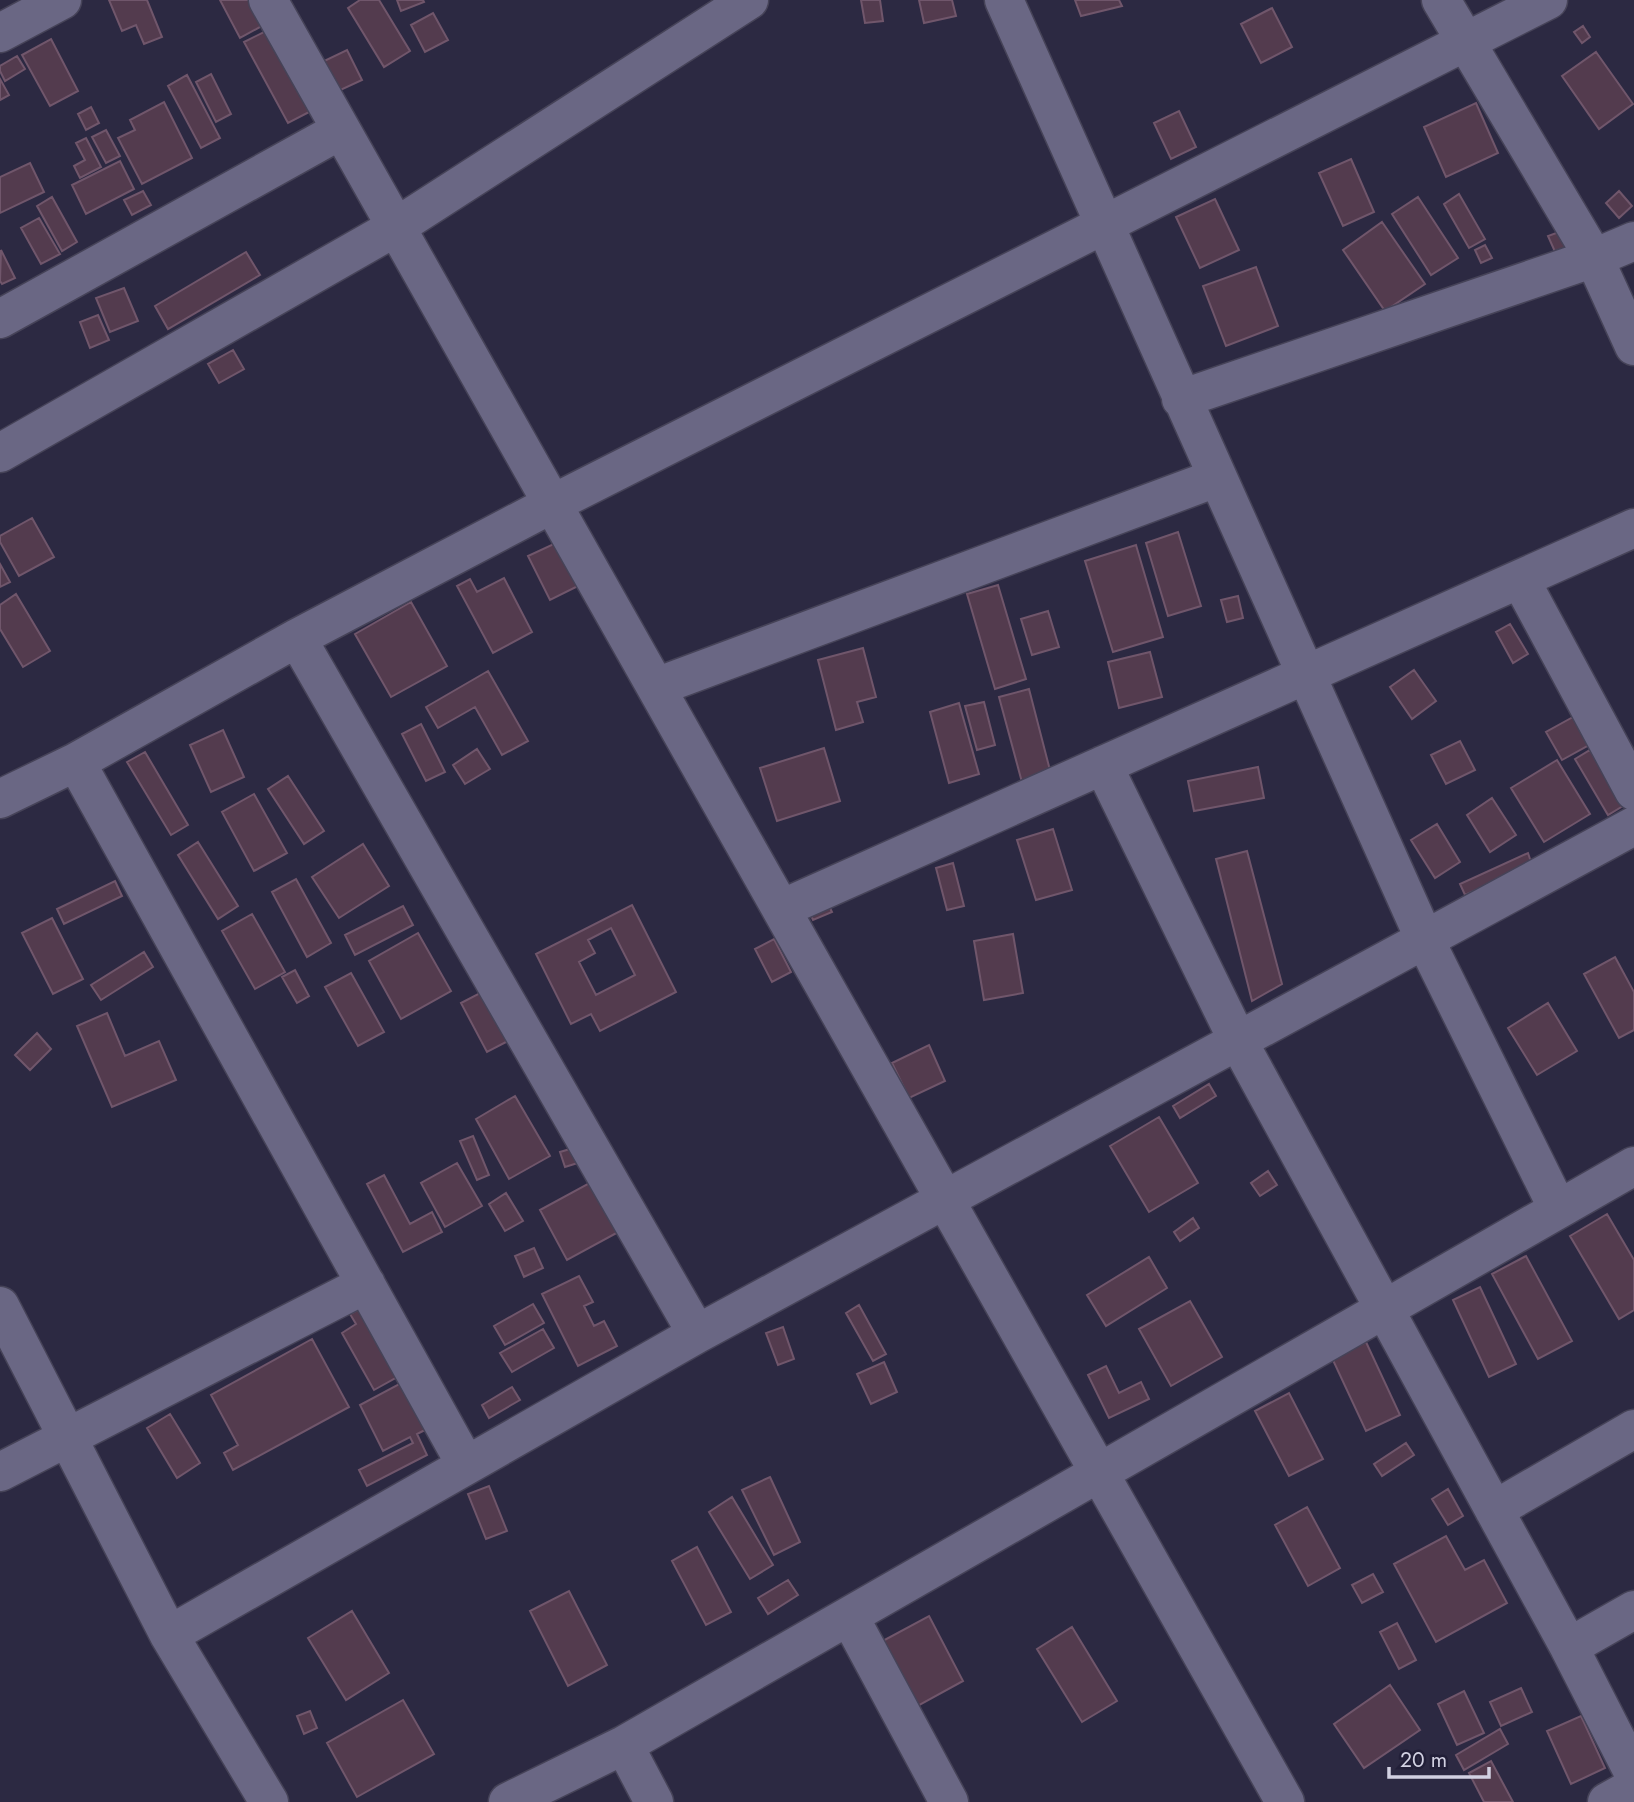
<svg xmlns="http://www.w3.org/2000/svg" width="1634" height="1802" font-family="Jost,sans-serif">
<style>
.building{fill:#533b4e;stroke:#70566b;stroke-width:2;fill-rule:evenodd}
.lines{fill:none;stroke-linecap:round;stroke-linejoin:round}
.minor-casing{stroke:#464358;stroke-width:41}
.minor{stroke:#6a6784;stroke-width:38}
</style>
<rect width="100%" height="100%" fill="#2c2942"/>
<path class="building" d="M109,0H147L162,37L144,44L136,25L122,31Z
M220,0H258L269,22L240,38Z
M360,0H379L410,51L384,67L348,8Z
M397,0H423L424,2L401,11Z
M861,0H880L883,21L865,23Z
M919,0H952L956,16L924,23Z
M1075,0H1119L1122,6L1081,16Z
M1272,8L1292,47L1261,63L1241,24Z
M433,13L448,40L425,52L411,25Z
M1583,26L1590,37L1582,43L1574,32Z
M270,29L313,110L288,123L244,42Z
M51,39L78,91L50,106L22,55Z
M347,50L362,80L334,93L320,63Z
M1596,52L1633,104L1599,129L1562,76Z
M17,56L25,69L5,81L0,71V66Z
M211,74L231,114L216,122L196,82Z
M187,75L220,138L201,148L168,86Z
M0,79L9,95L0,100Z
M164,102L192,158L142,184L118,138L135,130L130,120Z
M1476,103L1498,153L1446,177L1424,127Z
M91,107L99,123L86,130L78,114Z
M1179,111L1196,147L1171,159L1154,123Z
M106,130L120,156L106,163L92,137Z
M86,138L101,167L80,178L74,166L85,160L76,143Z
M1351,159L1374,212L1343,226L1319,173Z
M120,161L134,189L86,214L72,185Z
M30,163L44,192L0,213V177Z
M143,191L151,205L132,215L124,200Z
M1619,191L1632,206L1619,218L1606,203Z
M1459,194L1485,239L1469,248L1444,204Z
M52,197L77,242L62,251L37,206Z
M1418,197L1458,258L1431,275L1392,214Z
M1215,199L1239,250L1200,268L1176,217Z
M39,218L60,254L41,264L21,228Z
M1382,222L1425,284L1385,311L1343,250Z
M1567,229L1574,247L1556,254L1548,236Z
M1485,245L1492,258L1481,263L1475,250Z
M1,250L15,278L2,284L0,281Z
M246,252L260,275L168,329L155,306Z
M1256,267L1278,326L1226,346L1203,286Z
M124,288L138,321L110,332L96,298Z
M98,315L109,340L90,348L80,322Z
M233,350L244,369L219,383L208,364Z
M32,518L54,557L19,576L0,542V536Z
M1178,532L1201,606L1168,616L1146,543Z
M558,542L580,585L550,600L528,556Z
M1136,545L1163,637L1113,652L1085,561Z
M0,564L10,582L0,587Z
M504,578L532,632L493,653L457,586L470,579L477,592Z
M998,585L1026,679L995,689L967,594Z
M16,594L50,651L23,667L0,629V605Z
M1238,596L1243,618L1227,622L1221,600Z
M411,602L447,666L391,697L355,634Z
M1048,611L1059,647L1032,655L1021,619Z
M1510,624L1528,654L1513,663L1496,632Z
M863,648L876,697L857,702L863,722L836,730L818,660Z
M1150,652L1162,697L1119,708L1108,662Z
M1414,670L1436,701L1412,719L1390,687Z
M488,671L528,741L502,755L475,707L438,728L426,707Z
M1029,689L1052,778L1023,786L999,697Z
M984,702L995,745L977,750L965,706Z
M959,703L979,774L949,783L930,712Z
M1573,717L1589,745L1562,760L1546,732Z
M421,724L445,772L426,781L402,734Z
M223,730L244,777L211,792L190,745Z
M1460,741L1475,770L1446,784L1431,755Z
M824,748L840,801L777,821L760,768Z
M477,749L490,769L465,784L453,765Z
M1590,750L1623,806L1608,815L1575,759Z
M145,752L188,825L171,835L127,762Z
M1557,760L1590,814L1544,842L1511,788Z
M1258,767L1264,798L1194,811L1188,781Z
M288,776L324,831L304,844L268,789Z
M254,794L287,853L254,871L222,812Z
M1492,798L1516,835L1490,852L1467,815Z
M1437,824L1460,862L1435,878L1411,840Z
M1053,829L1072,890L1036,900L1017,840Z
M198,842L238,906L218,919L178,855Z
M363,844L389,886L339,918L312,877Z
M1247,851L1282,984L1252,1001L1216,859Z
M1528,853L1532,865L1465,895L1460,884Z
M953,863L964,906L947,910L936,868Z
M296,879L331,943L307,957L272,892Z
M115,881L122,896L64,924L57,909Z
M825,898L832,912L813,920L807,906Z
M632,905L676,992L600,1031L591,1014L571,1024L536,954ZM611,928L635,975L596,995L579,962L595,953L588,940Z
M403,906L413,925L355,955L345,935Z
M252,914L285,972L255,989L222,931Z
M52,918L83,979L53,994L22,933Z
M418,933L451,991L401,1019L369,961Z
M1013,934L1023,993L984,1000L974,941Z
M774,939L791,972L772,982L755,949Z
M144,952L153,967L101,1000L91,985Z
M1615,957L1634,992V1030L1619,1038L1584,974Z
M295,970L309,996L297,1003L282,977Z
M351,973L384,1032L358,1046L325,987Z
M482,992L508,1041L487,1052L461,1003Z
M1548,1003L1577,1051L1537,1075L1508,1028Z
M107,1013L125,1056L159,1041L176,1080L112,1107L77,1026Z
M37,1033L51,1049L30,1070L15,1055Z
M929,1045L945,1081L909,1098L892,1063Z
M1209,1084L1216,1096L1180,1118L1173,1106Z
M515,1096L550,1156L509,1179L476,1119Z
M1159,1117L1198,1183L1149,1212L1110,1146Z
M473,1136L489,1175L477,1180L460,1141Z
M580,1146L584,1161L565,1167L560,1152Z
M457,1163L482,1206L445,1227L421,1183Z
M1268,1171L1277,1185L1260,1196L1251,1183Z
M384,1175L410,1224L432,1212L442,1232L403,1252L367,1184Z
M595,1180L622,1230L567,1260L540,1210Z
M506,1193L523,1221L505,1231L489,1204Z
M1607,1214L1634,1260V1310L1619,1319L1570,1236Z
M1193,1218L1199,1228L1180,1241L1174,1232Z
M534,1248L543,1268L524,1277L515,1256Z
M1526,1256L1572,1341L1538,1359L1492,1274Z
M1149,1257L1167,1288L1106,1326L1087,1295Z
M579,1276L593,1302L584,1306L594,1326L604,1321L617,1346L578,1366L542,1294Z
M1480,1287L1516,1364L1489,1377L1453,1300Z
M1190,1301L1222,1357L1171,1386L1139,1329Z
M533,1304L544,1323L505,1345L494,1326Z
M859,1305L886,1354L873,1361L846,1313Z
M361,1308L399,1376L374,1390L342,1333L356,1324L350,1314Z
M783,1327L794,1359L778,1365L766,1333Z
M543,1329L554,1348L512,1372L500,1353Z
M312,1339L349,1407L233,1470L224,1453L238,1445L211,1395Z
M1366,1342L1400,1415L1366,1431L1332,1358Z
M884,1362L897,1392L871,1404L857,1374Z
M1106,1366L1119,1393L1141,1382L1149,1399L1109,1418L1088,1375Z
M403,1382L427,1429L417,1434L427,1455L367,1486L359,1470L413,1443L410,1437L383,1451L360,1405Z
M512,1387L520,1400L489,1418L482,1405Z
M1289,1393L1323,1459L1289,1476L1255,1411Z
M170,1414L200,1463L177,1478L147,1428Z
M1406,1443L1414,1455L1382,1476L1374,1464Z
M770,1477L800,1542L774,1555L742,1490Z
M489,1486L507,1531L486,1539L468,1494Z
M1448,1489L1463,1516L1448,1525L1432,1499Z
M732,1497L773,1565L750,1579L709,1512Z
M1307,1507L1340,1568L1308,1586L1275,1525Z
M1446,1536L1465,1570L1484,1560L1507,1603L1436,1642L1394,1564Z
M697,1547L731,1612L706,1625L672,1561Z
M1373,1574L1383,1592L1362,1603L1352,1585Z
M788,1580L798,1595L768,1614L758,1598Z
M569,1591L607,1665L568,1686L530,1611Z
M352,1611L389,1673L346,1700L308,1638Z
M929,1616L963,1681L914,1708L879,1643Z
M1397,1623L1416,1660L1399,1669L1380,1632Z
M1072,1627L1117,1701L1082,1722L1037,1649Z
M1390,1685L1420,1730L1364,1768L1334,1724Z
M1521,1688L1532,1712L1501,1726L1490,1702Z
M1464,1691L1484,1733L1457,1745L1438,1704Z
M403,1700L434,1754L357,1797L327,1743Z
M310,1711L317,1728L304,1734L297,1716Z
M1581,1716L1605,1768L1571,1784L1547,1731Z
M1500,1729L1508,1744L1464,1770L1456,1755Z
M1491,1761L1513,1802H1484L1469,1773Z"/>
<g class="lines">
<defs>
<path id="minor" d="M268,0L1285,1802
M1004,0L1425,940L1558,1209
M1441,0L1594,258L1634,346
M0,33L62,0
M0,319L341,130
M1181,399L1594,258L1634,241
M0,453L396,227L749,0
M1520,579L1634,791
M297,638L697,1334
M656,687L1216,478
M76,762L466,1465
M1103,765L1238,1041L1569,1647L1634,1774
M0,799L76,762L297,638L552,504L1548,0
M781,909L1634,528
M0,1306L169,1635L269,1802
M0,1472L366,1284
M1494,1510L1634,1429
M849,1616L949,1802
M169,1635L697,1334L1634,826
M1569,1647L1634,1610
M624,1745L654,1802
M508,1802L624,1745L1634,1166
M1607,1802L1634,1787"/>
</defs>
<use href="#minor" class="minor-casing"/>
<use href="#minor" class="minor"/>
</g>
<path d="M1389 1767v10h100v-10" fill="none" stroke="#d2d1e2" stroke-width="3.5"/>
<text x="1400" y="1767" font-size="21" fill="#d2d1e2" stroke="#221f38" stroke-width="5" paint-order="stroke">20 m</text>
</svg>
